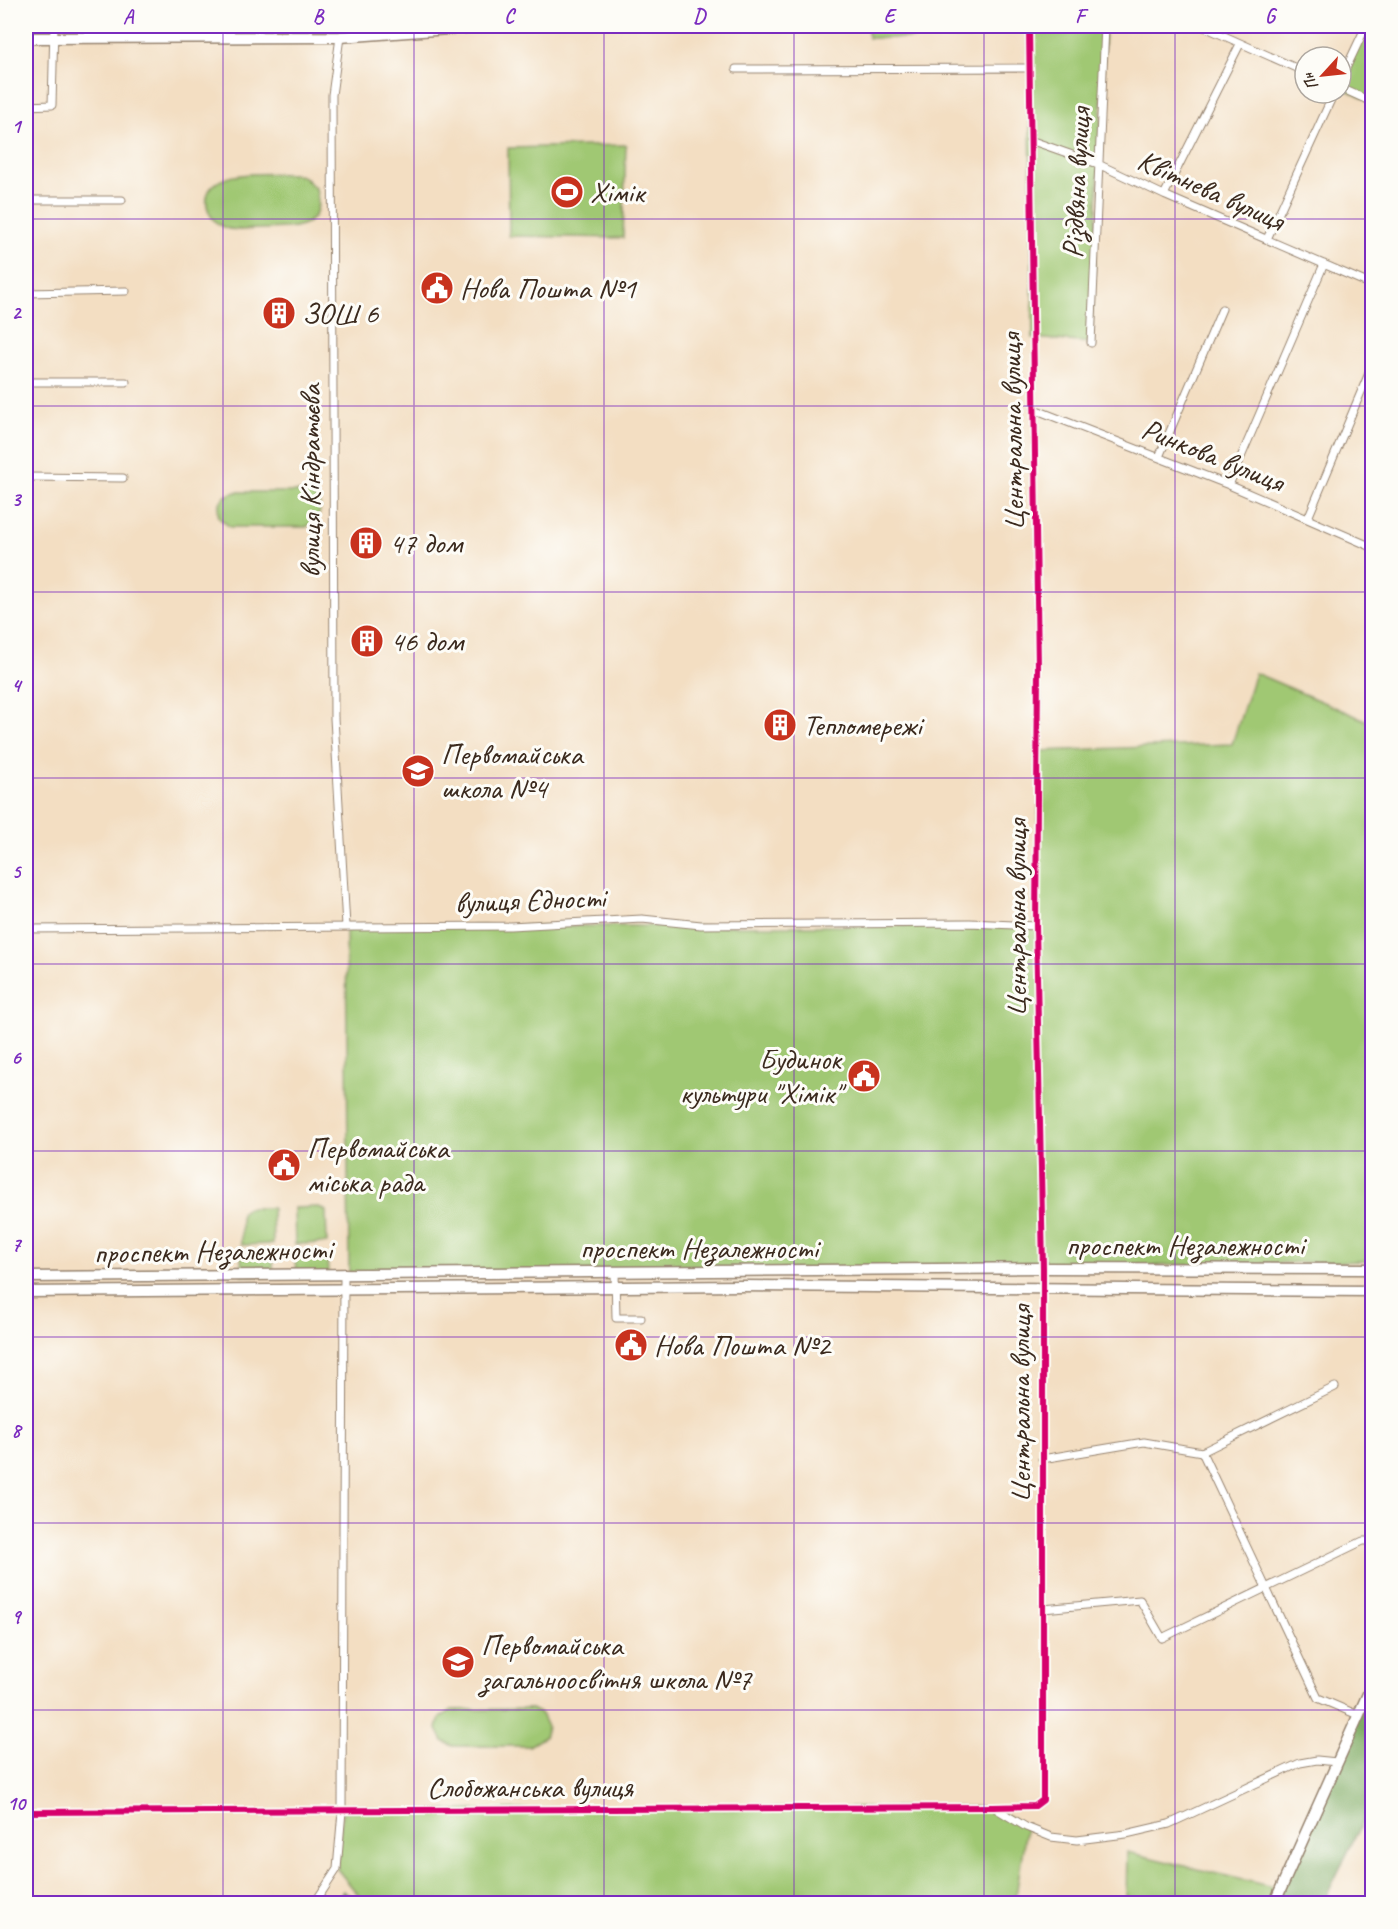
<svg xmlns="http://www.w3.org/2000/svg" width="1398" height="1929" font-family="Caveat,sans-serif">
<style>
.green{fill:#a0c873;stroke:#6e7948;stroke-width:1.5}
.forest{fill:#80ac65;stroke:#5e6b42;stroke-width:1.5}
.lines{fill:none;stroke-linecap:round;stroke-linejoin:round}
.street-casing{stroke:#978470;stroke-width:9}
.secondary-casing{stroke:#978470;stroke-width:13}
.street{stroke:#fff;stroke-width:7}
.secondary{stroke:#fff;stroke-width:10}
.cycleway-casing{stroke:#fdfcf7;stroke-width:10}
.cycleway{stroke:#d6006c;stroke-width:6}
.grid{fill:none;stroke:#7b2cbf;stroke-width:1.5;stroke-opacity:0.55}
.labels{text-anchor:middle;stroke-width:6;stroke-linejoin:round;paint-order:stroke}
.street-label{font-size:30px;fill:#3b2a1e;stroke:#fdfcf7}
.poi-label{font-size:30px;fill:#3b2a1e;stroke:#fdfcf7;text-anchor:start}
.neatline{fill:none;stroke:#7b2cbf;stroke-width:2}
.grid-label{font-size:20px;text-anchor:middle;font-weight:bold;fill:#7b2cbf}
</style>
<rect width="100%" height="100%" fill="#fdfcf7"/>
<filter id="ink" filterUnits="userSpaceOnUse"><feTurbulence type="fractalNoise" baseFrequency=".0167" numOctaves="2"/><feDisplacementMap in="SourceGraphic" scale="12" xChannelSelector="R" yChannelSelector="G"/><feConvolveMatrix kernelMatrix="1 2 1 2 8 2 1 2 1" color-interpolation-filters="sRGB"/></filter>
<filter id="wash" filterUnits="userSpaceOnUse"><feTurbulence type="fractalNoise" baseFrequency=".008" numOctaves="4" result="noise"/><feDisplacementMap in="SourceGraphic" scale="24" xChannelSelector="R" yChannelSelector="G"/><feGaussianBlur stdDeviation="1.35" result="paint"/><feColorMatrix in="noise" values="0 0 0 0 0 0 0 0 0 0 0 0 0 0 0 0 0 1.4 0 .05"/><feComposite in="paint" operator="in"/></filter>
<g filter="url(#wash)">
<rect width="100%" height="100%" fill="#f3dec2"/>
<path class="green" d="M868,26H970V38H868Z
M1029,26H1105L1091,343L1033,338Z
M1366,26H1372V102L1341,88V79Z
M626,145L623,238L509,236L508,148Z
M294,174L304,177L316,189C327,232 289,228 260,229C248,229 234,232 223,227C215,223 209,215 207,206C201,166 270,174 294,174Z
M236,492H308L319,501C322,514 318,521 306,527H230L219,518C216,504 222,495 236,492Z
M1255,673L1372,723V1261L1043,1268L349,1273L346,926H1036L1040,751L1232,744Z
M319,1207L326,1211L327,1243L295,1244L294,1208Z
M247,1208H272L273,1244L241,1245V1213Z
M295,1255H327L328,1274H296Z
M241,1256H273V1275H242Z
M531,1709L541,1714L547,1727L544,1737L529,1746H453L443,1741L437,1729L440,1718L452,1710Z
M993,1807L1026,1827L1015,1903H365L337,1869L342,1811Z
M1127,1852L1281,1889L1274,1903L1126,1904Z"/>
<path class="forest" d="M1372,1685V1802L1323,1903L1274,1904Z
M343,1891L365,1903H336Z"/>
</g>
<g filter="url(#ink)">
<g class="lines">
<defs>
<path id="street" d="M1202,26L1305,72
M340,37L332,95L334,718L346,926
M736,69L1030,68
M1341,79L1366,26
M1341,88L1372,102
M26,106L52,105L54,26
M1030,140L1098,164L1164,195L1372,285
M1164,195L1240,44
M26,200H122
M1267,239L1334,93
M26,293L126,291
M1091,343L1105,26
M26,382H126
M1034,409L1229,485L1372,547
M1159,457L1222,309
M26,477L123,478
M1229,485L1324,264
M1308,518L1372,366
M26,929L510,926L642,919L701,925L970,923L1036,926
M615,1273L616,1318H641
M1202,1452L1318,1698L1358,1715
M1042,1459L1144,1442L1202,1452L1335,1387
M1043,1609L1140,1600L1162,1638L1363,1541H1372
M993,1807L1026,1827L1051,1837L1077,1840L1126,1834L1169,1824L1300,1763L1317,1760L1337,1762
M26,1812L993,1807L1035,1806L1043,1800V1268L1036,926L1038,669L1029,26
M314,1904L337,1869L342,1811L344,1273H347"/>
<path id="secondary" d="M26,38L340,37L489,26
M26,1277L1043,1268L1372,1269
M26,1292L743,1286L1372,1291
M1274,1904L1372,1685"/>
</defs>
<use href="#street" class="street-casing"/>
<use href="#secondary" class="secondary-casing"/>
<use href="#street" class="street"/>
<use href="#secondary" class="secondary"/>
<defs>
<path id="cycleway" d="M26,1812L993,1807L1035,1806L1043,1800V1268L1036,926L1038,669L1029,26"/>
</defs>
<use href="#cycleway" class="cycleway-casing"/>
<use href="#cycleway" class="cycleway"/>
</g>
</g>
<path class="grid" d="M223,26V1904M414,26V1904M604,26V1904M794,26V1904M984,26V1904M1175,26V1904M26,219H1372M26,406H1372M26,592H1372M26,778H1372M26,964H1372M26,1151H1372M26,1337H1372M26,1523H1372M26,1710H1372"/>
<defs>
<symbol id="stadium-disc" viewBox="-11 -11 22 22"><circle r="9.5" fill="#c8321e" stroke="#fdfcf7"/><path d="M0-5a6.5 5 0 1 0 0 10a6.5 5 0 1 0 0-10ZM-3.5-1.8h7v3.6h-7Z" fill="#fff"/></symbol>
<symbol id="civic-disc" viewBox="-11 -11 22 22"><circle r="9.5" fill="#c8321e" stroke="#fdfcf7"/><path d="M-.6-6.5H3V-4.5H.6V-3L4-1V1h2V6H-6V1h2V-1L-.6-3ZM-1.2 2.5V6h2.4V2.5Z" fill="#fff"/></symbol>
<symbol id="building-disc" viewBox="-11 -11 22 22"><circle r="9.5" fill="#c8321e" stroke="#fdfcf7"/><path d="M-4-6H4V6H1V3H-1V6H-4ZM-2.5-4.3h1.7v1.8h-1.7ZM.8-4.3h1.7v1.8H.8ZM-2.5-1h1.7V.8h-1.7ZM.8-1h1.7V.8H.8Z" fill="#fff"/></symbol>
<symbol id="school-disc" viewBox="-11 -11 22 22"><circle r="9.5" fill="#c8321e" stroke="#fdfcf7"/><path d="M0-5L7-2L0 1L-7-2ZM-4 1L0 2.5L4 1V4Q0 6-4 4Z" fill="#fff"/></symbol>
</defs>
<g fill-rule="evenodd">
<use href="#stadium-disc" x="548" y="173" width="38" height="38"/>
<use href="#civic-disc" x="418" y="269" width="38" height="38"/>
<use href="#building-disc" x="260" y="294" width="38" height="38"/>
<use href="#building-disc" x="347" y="524" width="38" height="38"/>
<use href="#building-disc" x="348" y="622" width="38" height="38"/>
<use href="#building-disc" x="761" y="706" width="38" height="38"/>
<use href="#school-disc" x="399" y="752" width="38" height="38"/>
<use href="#civic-disc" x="845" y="1057" width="38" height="38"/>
<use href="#civic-disc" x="265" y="1146" width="38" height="38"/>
<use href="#civic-disc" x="612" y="1326" width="38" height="38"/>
<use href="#school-disc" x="439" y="1643" width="38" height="38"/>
</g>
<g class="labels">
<g class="street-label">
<text transform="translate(1076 183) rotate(-87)" y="10">Різдвяна вулиця</text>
<text transform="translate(1211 190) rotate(24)" y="10">Квітнева вулиця</text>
<text transform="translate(1012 432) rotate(-91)" y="10">Центральна вулиця</text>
<text transform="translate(1213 455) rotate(22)" y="10">Ринкова вулиця</text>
<text transform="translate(310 481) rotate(-90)" y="10">вулиця Кіндратьєва</text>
<text transform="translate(530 900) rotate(-2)" y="10">вулиця Єдності</text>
<text transform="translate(1016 918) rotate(-90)" y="10">Центральна вулиця</text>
<text x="1185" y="1255">проспект Незалежності</text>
<text x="699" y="1258">проспект Незалежності</text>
<text transform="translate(213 1251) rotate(-1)" y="10">проспект Незалежності</text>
<text transform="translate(1020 1404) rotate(-90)" y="10">Центральна вулиця</text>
<text x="530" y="1797">Слобожанська вулиця</text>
</g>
<g class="poi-label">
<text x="590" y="202">Хімік</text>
<text x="460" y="298">Нова Пошта №1</text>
<text x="302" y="323">ЗОШ 6</text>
<text x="389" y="553">47 дом</text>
<text x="390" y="651">46 дом</text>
<text x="803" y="735">Тепломережі</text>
<text x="441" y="764">Первомайська<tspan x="441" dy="34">школа №4</tspan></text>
<text x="841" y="1069" text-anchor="end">Будинок<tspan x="841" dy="34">культури "Хімік"</tspan></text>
<text x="307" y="1158">Первомайська<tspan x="307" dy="34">мiська рада</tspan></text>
<text x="654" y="1355">Нова Пошта №2</text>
<text x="481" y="1655">Первомайська<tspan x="481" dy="34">загальноосвітня школа №7</tspan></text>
</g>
</g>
<rect width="1398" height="1929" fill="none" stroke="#fdfcf7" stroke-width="66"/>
<g transform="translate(1323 75) rotate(243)"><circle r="28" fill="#fdfcf7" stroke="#afa8a0" stroke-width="1.5"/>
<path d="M0-4.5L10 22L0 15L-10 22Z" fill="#c8321e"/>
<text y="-9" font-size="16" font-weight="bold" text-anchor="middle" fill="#3b2a1e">Пн</text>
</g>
<rect x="33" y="33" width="1332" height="1863" class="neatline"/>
<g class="grid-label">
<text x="128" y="23">A</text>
<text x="318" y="23">B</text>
<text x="509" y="23">C</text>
<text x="699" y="23">D</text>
<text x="889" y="23">E</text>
<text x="1080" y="23">F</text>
<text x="1270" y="23">G</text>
<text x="16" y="133">1</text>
<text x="16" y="319">2</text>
<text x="16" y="506">3</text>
<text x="16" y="692">4</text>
<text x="16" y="878">5</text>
<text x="16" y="1064">6</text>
<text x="16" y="1251">7</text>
<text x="16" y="1437">8</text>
<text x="16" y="1623">9</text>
<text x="16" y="1810">10</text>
</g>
</svg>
